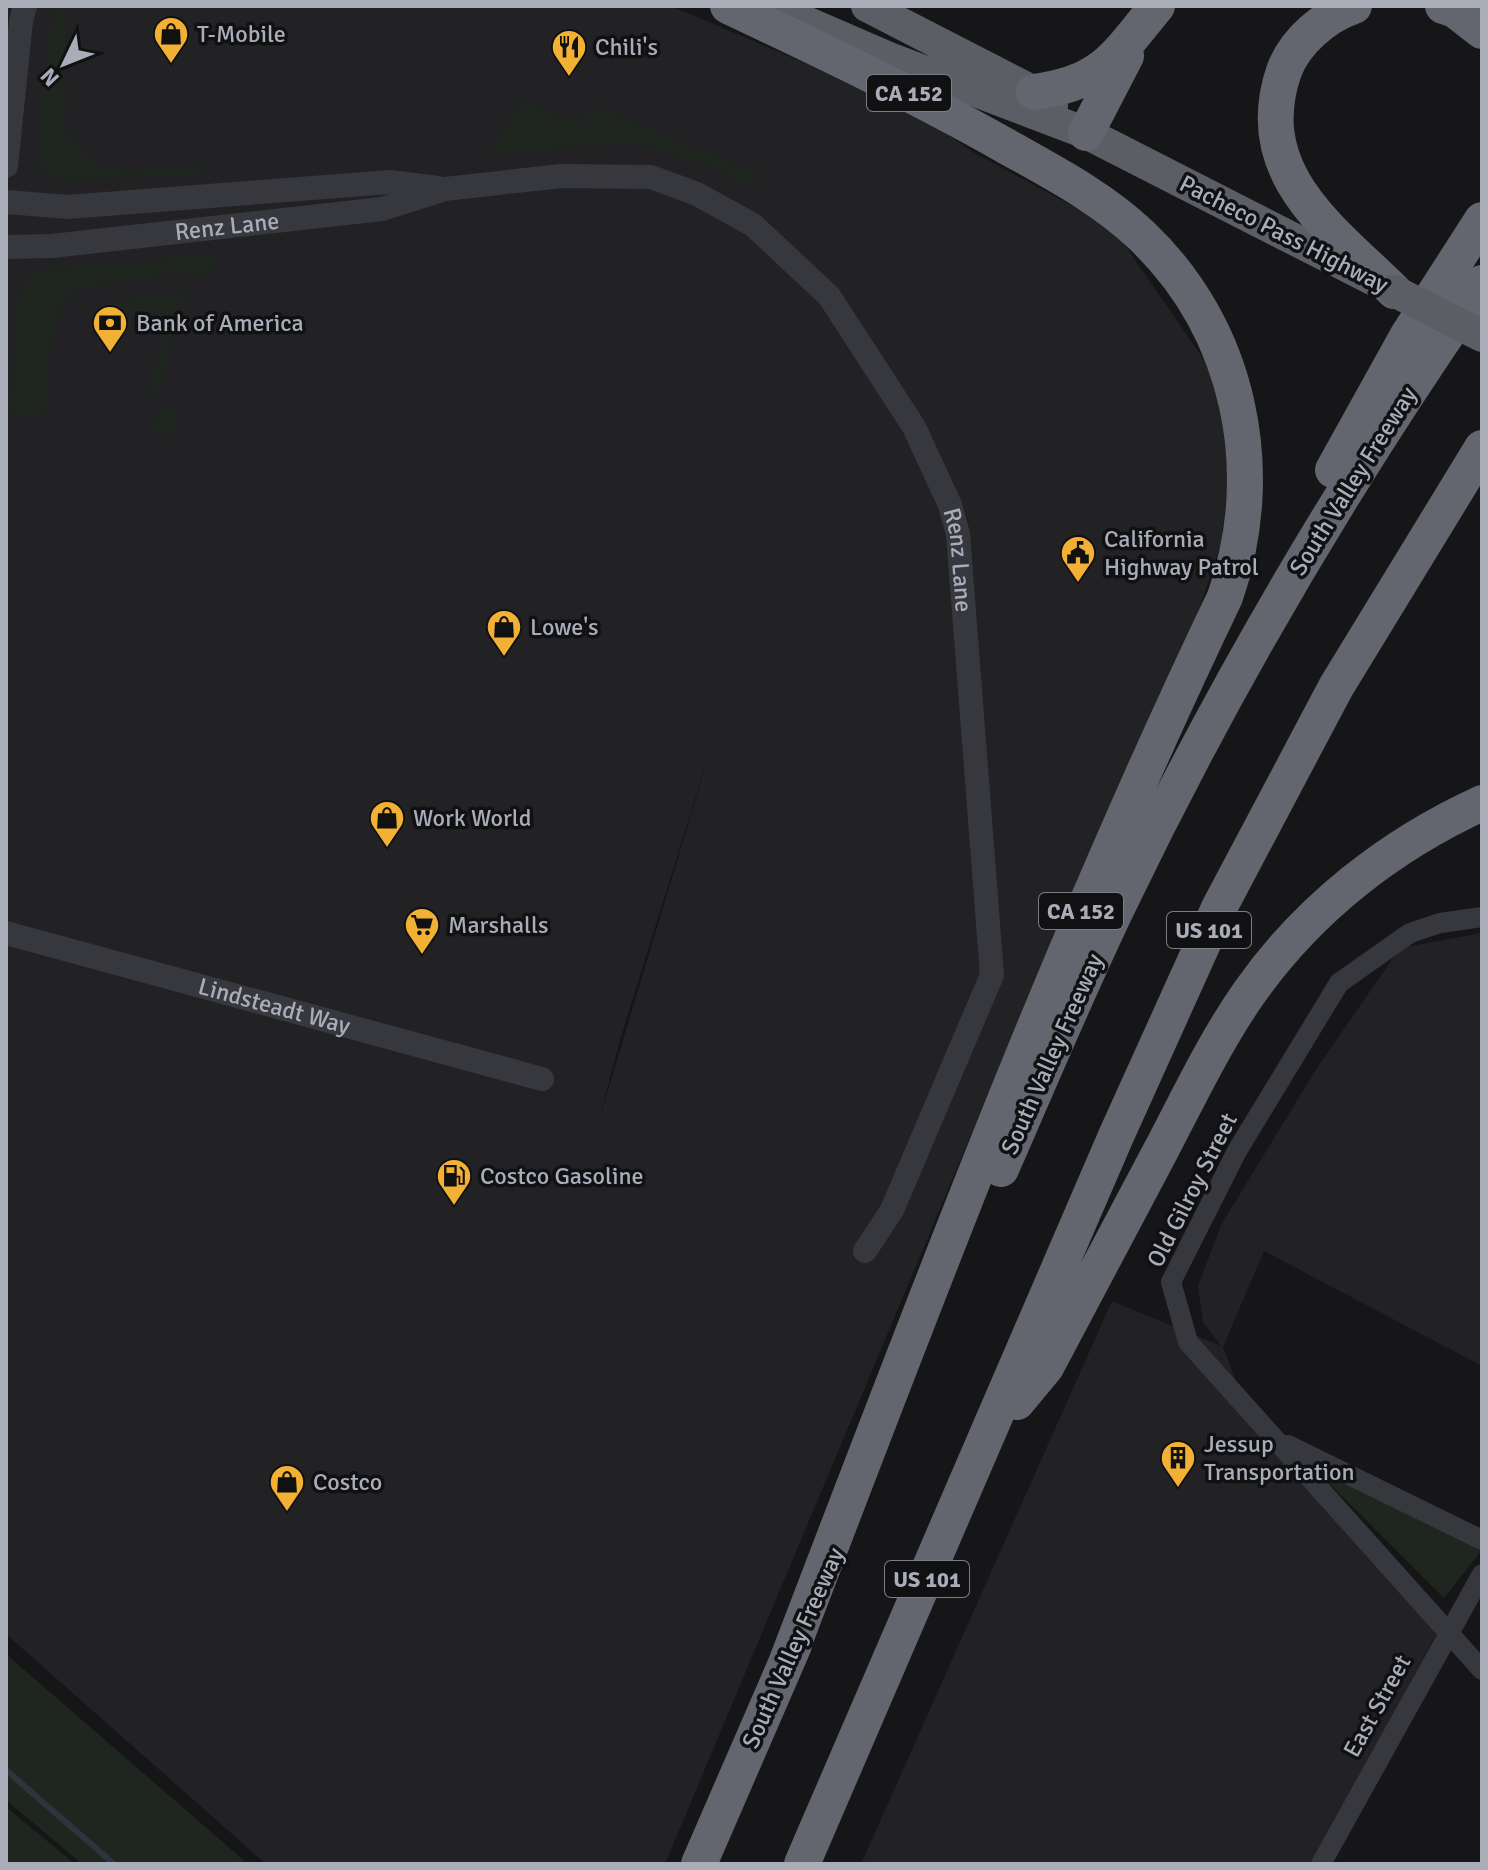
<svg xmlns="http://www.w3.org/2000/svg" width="1488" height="1870" font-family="Signika,sans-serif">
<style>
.built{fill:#222225;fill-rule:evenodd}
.green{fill:#1e261f}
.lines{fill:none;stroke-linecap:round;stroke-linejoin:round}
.stream{stroke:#2c353c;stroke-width:6}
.minor{stroke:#37383d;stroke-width:20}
.tertiary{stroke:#37383d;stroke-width:24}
.trunk{stroke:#5b5e65;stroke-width:32}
.motorway{stroke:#63666e;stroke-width:36}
.trunk-bridge{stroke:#5b5e65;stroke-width:32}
.labels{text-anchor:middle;stroke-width:7;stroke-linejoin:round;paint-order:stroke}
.shield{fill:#111113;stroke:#7b7e86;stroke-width:2}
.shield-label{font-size:22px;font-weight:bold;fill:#a8adb8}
.poi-label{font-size:24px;fill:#a8adb8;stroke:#111113;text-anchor:start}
.street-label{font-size:24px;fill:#a8adb8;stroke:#111113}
</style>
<rect width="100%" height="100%" fill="#161618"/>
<path class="built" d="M6,6H671L904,105L973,152L1113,228L1209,367L1232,449L1221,545L1188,641L1096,837L665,1864H266L6,1634ZM706,764V765L599,1120L620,1040Z
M1482,933V1366L1264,1251L1223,1347L1248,1413L1440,1627L1313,1864H861L1112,1301L1221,1346L1203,1322L1198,1286L1221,1225L1317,1068L1400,948Z"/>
<path class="green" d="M54,6H67L64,132C75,140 81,150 90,159C117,182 167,167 200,165L201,174L67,181L52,176L38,164L39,112Z
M524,99L559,121L564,113L579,124L593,106L757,173L752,185L746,186L713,166L628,142L493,155V147Z
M209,254L217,257L211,274L196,277L187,272L78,288L64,297L46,366L47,405L38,414L9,413L18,299L27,278L44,268L123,265Z
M184,292L159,395L148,390L167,325L102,308L108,302Z
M163,408L178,413L174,434L150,429Z
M1313,1467L1482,1550L1444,1598Z
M6,1654L248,1864H82L6,1800Z
M6,1807L75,1864H6Z"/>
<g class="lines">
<path class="stream" d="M6,1770L114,1864"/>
<path class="minor" d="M1482,917L1440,923L1410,933L1339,983L1237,1151L1171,1282L1188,1342L1482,1670
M1288,1445L1482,1540
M1321,1864L1482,1574"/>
<g class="tertiary">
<path d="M6,166L21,21L25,6"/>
<path d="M6,202L68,207L390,182L438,188"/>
<path id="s1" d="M6,247L52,246L382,209L445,189L561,176L651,177L697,194L753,225L829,296L914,427L950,505L958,534L992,975L892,1210L865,1251"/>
<path id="s2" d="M6,933L542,1079"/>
</g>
<path class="trunk" d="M769,6L889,58L1086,133L1374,280
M867,6L1034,92L1052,106"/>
<path class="motorway" d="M728,6C821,50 914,94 1004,145C1052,172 1101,197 1141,235C1240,329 1269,470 1225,597C1058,945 923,1306 785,1666
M1354,6C1325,16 1295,41 1284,71C1249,173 1330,228 1394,291
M1443,6L1455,10L1482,31
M1034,92C1103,83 1115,57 1157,6
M1086,133L1126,56
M1333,470L1408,335L1482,220
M1001,1169C1040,1080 1077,991 1119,904C1223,687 1345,480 1482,283
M1017,1402L1046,1367C1084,1295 1122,1224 1160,1152C1188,1099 1214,1043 1249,993C1308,909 1390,845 1482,803
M699,1864L794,1645
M802,1864L1116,1136L1219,908L1336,687L1482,448"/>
<path class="trunk-bridge" d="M1394,291L1482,336"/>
</g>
<defs>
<symbol id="shop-pin" viewBox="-11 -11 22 30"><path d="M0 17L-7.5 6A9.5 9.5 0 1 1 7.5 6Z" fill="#f2b134" stroke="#111113"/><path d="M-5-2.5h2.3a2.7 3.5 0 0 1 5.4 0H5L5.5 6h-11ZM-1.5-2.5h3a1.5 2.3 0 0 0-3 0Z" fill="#111"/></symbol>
<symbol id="restaurant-pin" viewBox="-11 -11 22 30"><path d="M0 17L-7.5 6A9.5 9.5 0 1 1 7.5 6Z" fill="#f2b134" stroke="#111113"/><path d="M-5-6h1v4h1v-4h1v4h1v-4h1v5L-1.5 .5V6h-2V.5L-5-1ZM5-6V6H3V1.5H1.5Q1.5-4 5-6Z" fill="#111"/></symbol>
<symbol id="bank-pin" viewBox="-11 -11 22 30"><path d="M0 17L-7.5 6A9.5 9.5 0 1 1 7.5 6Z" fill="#f2b134" stroke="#111113"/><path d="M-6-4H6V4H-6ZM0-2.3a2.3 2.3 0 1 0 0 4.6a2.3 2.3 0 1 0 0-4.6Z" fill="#111"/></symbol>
<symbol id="civic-pin" viewBox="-11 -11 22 30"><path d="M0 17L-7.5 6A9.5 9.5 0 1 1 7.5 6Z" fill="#f2b134" stroke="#111113"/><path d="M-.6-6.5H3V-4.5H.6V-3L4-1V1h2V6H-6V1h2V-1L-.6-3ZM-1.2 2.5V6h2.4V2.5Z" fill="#111"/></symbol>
<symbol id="supermarket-pin" viewBox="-11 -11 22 30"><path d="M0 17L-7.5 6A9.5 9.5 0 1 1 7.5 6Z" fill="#f2b134" stroke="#111113"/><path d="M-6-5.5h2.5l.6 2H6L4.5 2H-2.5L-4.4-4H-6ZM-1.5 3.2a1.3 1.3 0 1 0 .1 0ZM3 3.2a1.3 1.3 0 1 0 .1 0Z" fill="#111"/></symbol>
<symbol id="fuel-pin" viewBox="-11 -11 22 30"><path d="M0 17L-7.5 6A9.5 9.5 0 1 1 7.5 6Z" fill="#f2b134" stroke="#111113"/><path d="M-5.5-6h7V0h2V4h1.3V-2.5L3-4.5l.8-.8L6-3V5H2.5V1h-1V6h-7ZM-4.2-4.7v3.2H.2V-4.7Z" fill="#111"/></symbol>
<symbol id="building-pin" viewBox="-11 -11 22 30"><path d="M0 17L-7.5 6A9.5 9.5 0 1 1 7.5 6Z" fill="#f2b134" stroke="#111113"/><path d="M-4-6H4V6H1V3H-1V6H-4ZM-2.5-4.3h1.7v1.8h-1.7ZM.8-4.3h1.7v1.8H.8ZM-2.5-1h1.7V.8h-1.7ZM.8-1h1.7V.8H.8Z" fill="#111"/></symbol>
</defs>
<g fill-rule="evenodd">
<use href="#shop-pin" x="151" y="14" width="40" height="54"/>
<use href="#restaurant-pin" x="549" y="27" width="40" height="54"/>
<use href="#bank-pin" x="90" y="303" width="40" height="54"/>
<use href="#civic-pin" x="1058" y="533" width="40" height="54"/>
<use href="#shop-pin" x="484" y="607" width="40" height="54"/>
<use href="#shop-pin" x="367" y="798" width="40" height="54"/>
<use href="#supermarket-pin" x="402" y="905" width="40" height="54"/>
<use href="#fuel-pin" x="434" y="1156" width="40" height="54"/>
<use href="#building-pin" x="1158" y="1438" width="40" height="54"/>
<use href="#shop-pin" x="267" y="1462" width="40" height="54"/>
</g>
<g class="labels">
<g class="shield">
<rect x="867" y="75" width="84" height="36" rx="6"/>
<rect x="1039" y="893" width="84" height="36" rx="6"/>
<rect x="1167" y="912" width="84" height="36" rx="6"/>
<rect x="885" y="1561" width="84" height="36" rx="6"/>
</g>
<g class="shield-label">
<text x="909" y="101">CA 152</text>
<text x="1081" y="919">CA 152</text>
<text x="1209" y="938">US 101</text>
<text x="927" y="1587">US 101</text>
</g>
<g class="poi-label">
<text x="197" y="42">T-Mobile</text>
<text x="595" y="55">Chili's</text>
<text x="136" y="331">Bank of America</text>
<text x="1104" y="547">California<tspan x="1104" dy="28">Highway Patrol</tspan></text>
<text x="530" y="635">Lowe's</text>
<text x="413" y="826">Work World</text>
<text x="448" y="933">Marshalls</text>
<text x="480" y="1184">Costco Gasoline</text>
<text x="1204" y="1452">Jessup<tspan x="1204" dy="28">Transportation</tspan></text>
<text x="313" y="1490">Costco</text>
</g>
<g class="street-label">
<text dy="8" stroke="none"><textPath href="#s1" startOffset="222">Renz Lane</textPath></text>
<text transform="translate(1284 234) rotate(27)" y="8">Pacheco Pass Highway</text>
<text transform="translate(1353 481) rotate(-58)" y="8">South Valley Freeway</text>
<text dy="8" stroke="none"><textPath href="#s1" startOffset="1166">Renz Lane</textPath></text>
<text dy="8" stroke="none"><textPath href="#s2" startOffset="278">Lindsteadt Way</textPath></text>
<text transform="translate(1052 1054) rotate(-66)" y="8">South Valley Freeway</text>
<text transform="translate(1192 1190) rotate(-63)" y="8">Old Gilroy Street</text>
<text transform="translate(793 1648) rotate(-66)" y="8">South Valley Freeway</text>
<text transform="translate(1377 1706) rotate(-61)" y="8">East Street</text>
</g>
</g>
<rect width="1488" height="1870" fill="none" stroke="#a8adb8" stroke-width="16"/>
<g transform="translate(64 64) rotate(227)" stroke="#111113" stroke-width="6" paint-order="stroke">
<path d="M0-6L14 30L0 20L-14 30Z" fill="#a8adb8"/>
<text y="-12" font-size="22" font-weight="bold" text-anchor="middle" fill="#a8adb8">N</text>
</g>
</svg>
